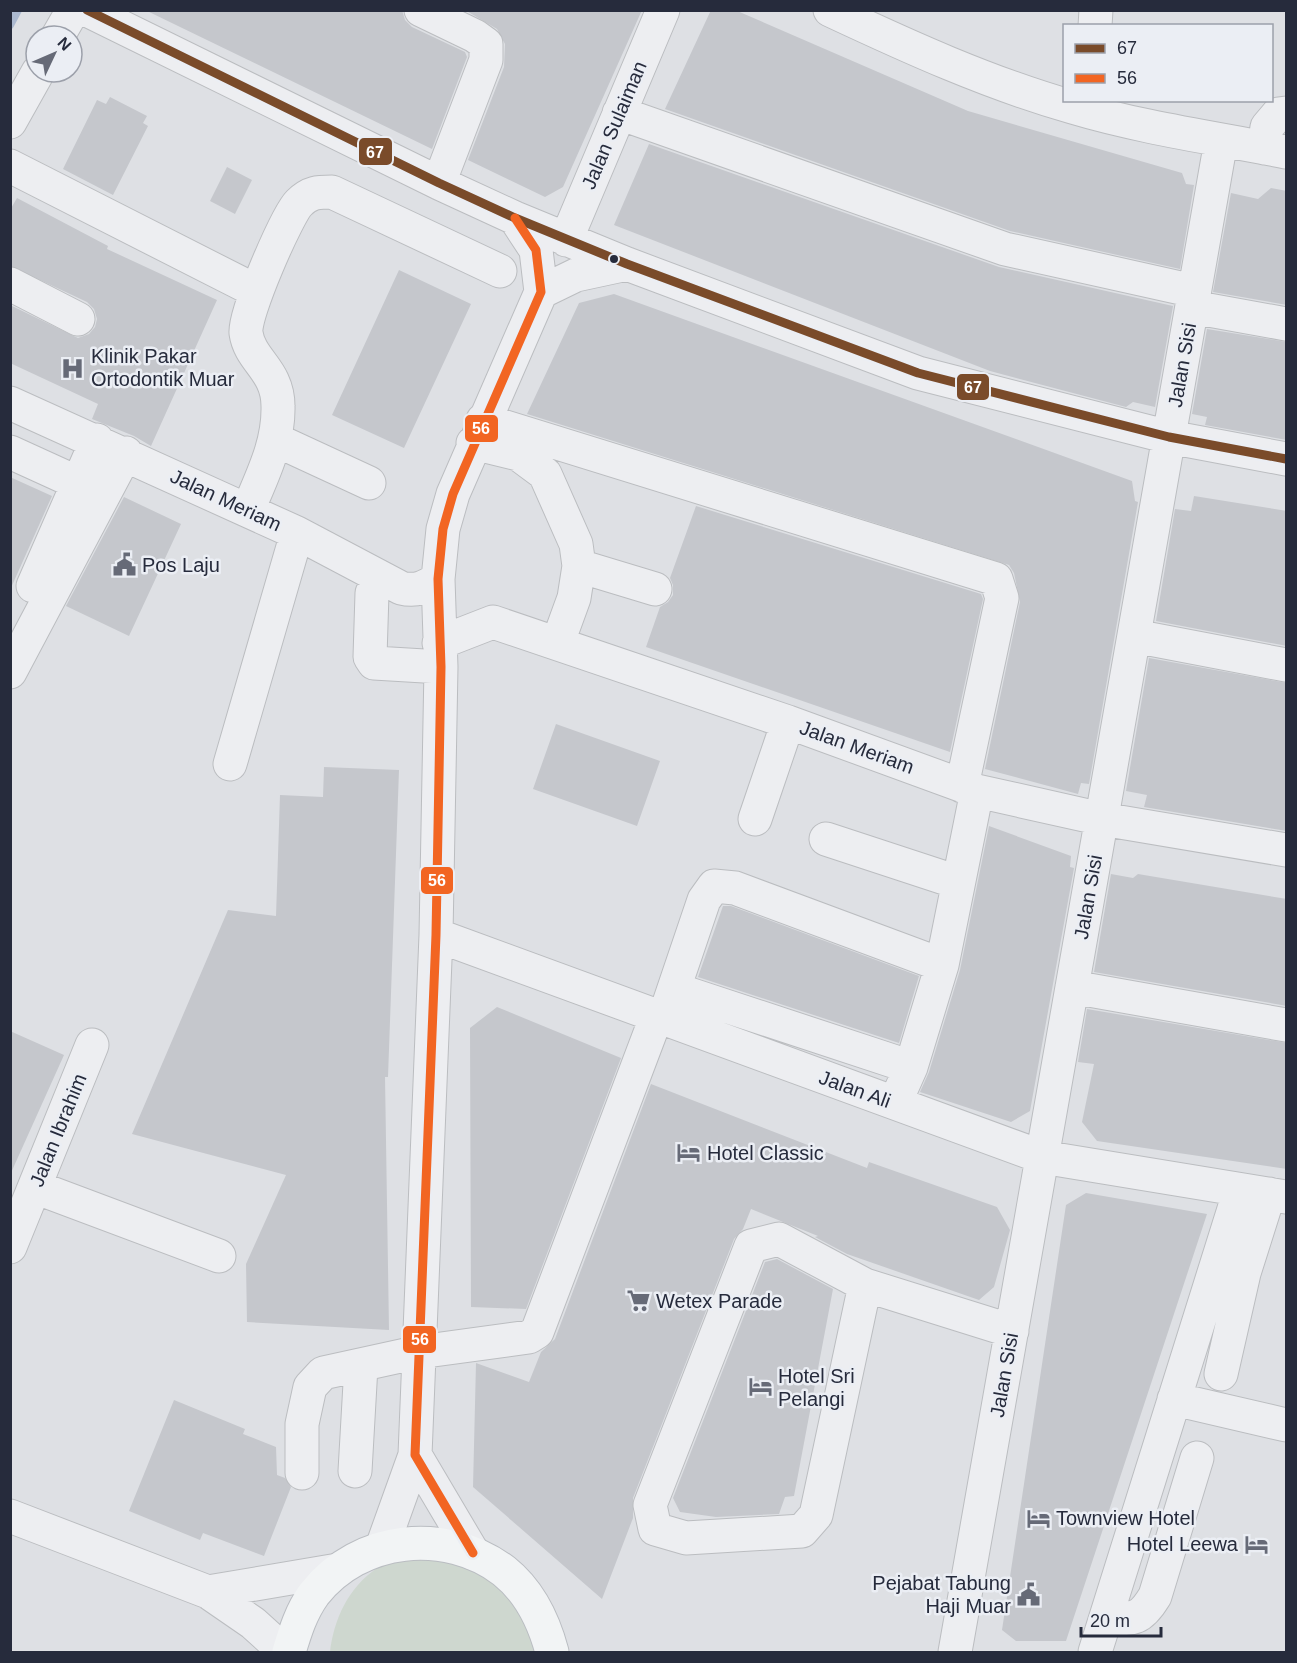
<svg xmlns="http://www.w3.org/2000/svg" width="1297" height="1663" font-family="Helvetica,sans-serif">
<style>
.green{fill:#ced7cf}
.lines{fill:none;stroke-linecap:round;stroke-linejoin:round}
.stream{stroke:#acb9d0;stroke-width:8}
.building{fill:#c5c7cc}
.minor-casing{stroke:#bbbdc0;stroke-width:35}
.major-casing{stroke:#babdc2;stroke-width:35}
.minor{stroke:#edeef1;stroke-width:33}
.major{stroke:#f2f4f5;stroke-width:33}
.bus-1-casing{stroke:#ebeef4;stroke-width:14}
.bus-2-casing{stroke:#ebeef4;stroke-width:14}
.bus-1{stroke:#7a4b2a;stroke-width:9}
.bus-2{stroke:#f26522;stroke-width:9}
.bus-dot{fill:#262b3c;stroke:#ebeef4;stroke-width:2}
.labels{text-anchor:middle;stroke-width:5;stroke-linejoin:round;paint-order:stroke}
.street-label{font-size:20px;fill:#262b3c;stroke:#ebeef4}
.poi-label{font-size:20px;fill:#262b3c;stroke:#ebeef4;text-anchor:start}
.line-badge{stroke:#ebeef4;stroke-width:2}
.badge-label{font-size:16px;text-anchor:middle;font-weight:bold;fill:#fff}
</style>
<rect width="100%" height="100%" fill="#dee0e4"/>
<path class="green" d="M411,1553L484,1561L545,1652H330C334,1619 348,1588 377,1568C386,1562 400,1558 411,1553Z"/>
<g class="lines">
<path class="stream" d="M10,25L18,10"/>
</g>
<path class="building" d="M145,10H402L405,20L412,27L465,52L467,57L432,149Z
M465,10H642L563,187L545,197L468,160L504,67L505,44L497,29Z
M711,10H735L968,111L1182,173L1186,184L1194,185L1180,269L1010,231L665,109Z
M110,97L147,116L143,123L148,126L113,195L63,169L97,100L106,104Z
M649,144L999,267L1173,306L1155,407L1133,402L1126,407L990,371L614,225Z
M227,167L252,180L235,214L210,201Z
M1271,188L1287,191V305L1213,292L1231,193L1258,199Z
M17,198L108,246L107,249L217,300L151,446L134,436L92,419L98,404L10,363V305L78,338L89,334L95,327L97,319L94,309L87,302L10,266V210Z
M399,270L471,304L404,448L332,415Z
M614,294L1132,481L1135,501L1138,502L1089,784L1081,783L1078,794L985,769L1020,602L1014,573L1009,565L527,414L579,303Z
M1207,329L1287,342V440L1205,425L1207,417L1192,414Z
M10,477L52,496L10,590Z
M1194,496L1287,511V646L1156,621L1175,509L1191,511Z
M124,497L181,524L129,636L66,606Z
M696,506L981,594L983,599L950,752L646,647L660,607L668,602L673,595V585L670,578Z
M1149,658L1287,683V831L1144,807L1147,795L1126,791Z
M556,724L660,761L637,826L533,789Z
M324,767L399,770L388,1077H385L389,1330L247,1322L246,1264L286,1175L132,1134L228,910L276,916L280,795L323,797Z
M989,826L1071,856L1070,867L1074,868L1030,1111L1011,1122L920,1092L929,1072L960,970Z
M1111,874L1133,878L1138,874L1287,899V1006L1094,972Z
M723,906H731L919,976L899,1043L698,977Z
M497,1007L621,1058L526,1309L471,1307L470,1028Z
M1087,1009L1287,1043V1169L1097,1141L1082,1122L1094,1064L1078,1062Z
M10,1031L64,1055L10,1175Z
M651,1084L867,1168L869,1162L997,1207L1010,1230L994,1287L979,1300L847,1254L815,1237L818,1236L751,1209L743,1229L734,1239L633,1498V1518L602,1599L473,1487L476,1363L529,1382L541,1352L555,1339Z
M1086,1193L1207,1214L1066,1641H1016L1002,1630L1066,1205Z
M777,1259L833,1289L794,1496L785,1497L779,1514L716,1517L680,1512L673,1498L765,1262Z
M174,1400L245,1429L243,1434L276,1447L277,1475L285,1478L291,1487L264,1556L203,1533L200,1540L129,1511Z"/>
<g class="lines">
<defs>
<path id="minor" d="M87,10L439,183L515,218L627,264L918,373L1169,437L1286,459
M421,10L475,36L486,44V60L439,183
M830,10C909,47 988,83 1072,107C1142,128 1215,138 1286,152
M1095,26L1096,10
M58,36L73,10
M619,113L1005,249L1194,291
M10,122L38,72
M1264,148L1267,127L1278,114L1286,113
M10,166L256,291
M566,240L663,10
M10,284L78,319
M541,292L576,275L627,264
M1192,307L1286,324
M10,403L297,533L401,588C417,592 425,587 438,579
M483,420L996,579L1002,598L962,786
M276,440L369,483
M473,443L518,454L545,474L576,544L579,566L574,598L558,642
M10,452L78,483
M248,510C262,476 279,444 278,406C278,370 250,361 246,333C243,316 287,215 299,203C310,192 318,192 332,192L500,271
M579,566L655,589
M33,586L97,440
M372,593L370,657L374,663L441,667
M1134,636L1286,665
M439,643L493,622L788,722L977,791L1102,819L1286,850
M10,672L126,453
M230,764L297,533
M755,819L788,722
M826,839L957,882
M436,935L1042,1157L1286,1197
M1072,987L1286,1025
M674,989L911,1067L895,1103
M664,1018L704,900L714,886L735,888L942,965L977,791
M911,1067L942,965
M35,1187L219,1256
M10,1247L92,1045
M865,1285L779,1239L751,1246L650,1505L655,1529L686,1538L802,1531L816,1515L865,1285L1012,1331
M1221,1374L1244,1273L1269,1194
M1174,1399L1286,1425
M355,1471L361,1366
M302,1473V1424L310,1387L323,1373L419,1352L529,1337L537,1332L657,1015
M10,1516L208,1592L253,1623L285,1652
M382,1547L415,1455
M473,1553L415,1455L436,935L441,667L438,579L443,529L453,494L541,292L536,250L515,218
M208,1592L338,1570
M1106,1618C1133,1619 1140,1621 1155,1596L1197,1458
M955,1652L1221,141
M1095,1652L1240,1190"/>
<path id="major" d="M289,1652C295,1632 301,1612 314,1594C359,1536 446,1527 504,1571C529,1591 544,1622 552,1652"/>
</defs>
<use href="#minor" class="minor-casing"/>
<use href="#major" class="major-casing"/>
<use href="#minor" class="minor"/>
<use href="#major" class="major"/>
<defs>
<path id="bus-1" d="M87,10L439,183L515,218L627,264L918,373L1169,437L1286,459"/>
<path id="bus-2" d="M473,1553L415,1455L436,935L441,667L438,579L443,529L453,494L541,292L536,250L515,218"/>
</defs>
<use href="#bus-1" class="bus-1-casing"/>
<use href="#bus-2" class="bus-2-casing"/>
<use href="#bus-1" class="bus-1"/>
<use href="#bus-2" class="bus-2"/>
</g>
<defs>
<symbol id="hospital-bare" viewBox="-9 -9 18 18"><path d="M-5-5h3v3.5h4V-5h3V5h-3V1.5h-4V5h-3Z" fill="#666a77" stroke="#ebeef4" stroke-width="2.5" paint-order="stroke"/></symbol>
<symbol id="civic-bare" viewBox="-9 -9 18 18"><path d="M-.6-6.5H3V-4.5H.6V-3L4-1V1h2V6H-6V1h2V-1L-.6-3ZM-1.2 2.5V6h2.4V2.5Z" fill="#666a77" stroke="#ebeef4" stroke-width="2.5" paint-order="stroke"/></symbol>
<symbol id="hotel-bare" viewBox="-9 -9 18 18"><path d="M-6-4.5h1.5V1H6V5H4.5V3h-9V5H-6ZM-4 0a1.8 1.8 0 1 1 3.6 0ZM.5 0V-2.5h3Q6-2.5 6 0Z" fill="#666a77" stroke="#ebeef4" stroke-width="2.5" paint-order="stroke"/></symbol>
<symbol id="supermarket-bare" viewBox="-9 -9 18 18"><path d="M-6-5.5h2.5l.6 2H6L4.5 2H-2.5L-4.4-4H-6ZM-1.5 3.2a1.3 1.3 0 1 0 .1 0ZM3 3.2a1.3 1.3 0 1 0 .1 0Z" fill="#666a77" stroke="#ebeef4" stroke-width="2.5" paint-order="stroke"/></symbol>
</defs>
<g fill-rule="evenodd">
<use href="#hospital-bare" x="56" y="352" width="33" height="33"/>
<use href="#civic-bare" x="108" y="548" width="33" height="33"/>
<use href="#hotel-bare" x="672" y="1136" width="33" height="33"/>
<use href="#supermarket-bare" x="622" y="1284" width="33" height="33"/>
<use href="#hotel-bare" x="744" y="1370" width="33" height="33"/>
<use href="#hotel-bare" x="1022" y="1502" width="33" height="33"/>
<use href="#hotel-bare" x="1240" y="1528" width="33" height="33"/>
<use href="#civic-bare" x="1012" y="1578" width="33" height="33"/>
</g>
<circle class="bus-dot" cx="614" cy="259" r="5"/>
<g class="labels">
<g class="street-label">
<text transform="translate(614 125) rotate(-67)" y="7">Jalan Sulaiman</text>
<text transform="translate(1182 365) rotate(-80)" y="7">Jalan Sisi</text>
<text transform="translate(226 500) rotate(25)" y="7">Jalan Meriam</text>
<text transform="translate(857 747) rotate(20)" y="7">Jalan Meriam</text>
<text transform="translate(1088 897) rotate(-80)" y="7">Jalan Sisi</text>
<text transform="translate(855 1089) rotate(20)" y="7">Jalan Ali</text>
<text transform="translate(58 1130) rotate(-68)" y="7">Jalan Ibrahim</text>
<text transform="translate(1004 1375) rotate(-80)" y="7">Jalan Sisi</text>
</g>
<g class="poi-label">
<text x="91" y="363">Klinik Pakar<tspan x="91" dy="23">Ortodontik Muar</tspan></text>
<text x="142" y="572">Pos Laju</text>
<text x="707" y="1160">Hotel Classic</text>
<text x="656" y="1308">Wetex Parade</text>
<text x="778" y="1383">Hotel Sri<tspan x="778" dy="23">Pelangi</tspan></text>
<text x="1056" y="1525">Townview Hotel</text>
<text x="1238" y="1551" text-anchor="end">Hotel Leewa</text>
<text x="1011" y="1590" text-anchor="end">Pejabat Tabung<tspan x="1011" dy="23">Haji Muar</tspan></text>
</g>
</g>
<g class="line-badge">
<rect x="358" y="137" width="35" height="29" rx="6" fill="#7a4b2a"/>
<rect x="956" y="373" width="34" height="28" rx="6" fill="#7a4b2a"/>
<rect x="464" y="414" width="35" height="29" rx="6" fill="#f26522"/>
<rect x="420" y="866" width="34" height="29" rx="6" fill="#f26522"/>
<rect x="402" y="1325" width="35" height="29" rx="6" fill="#f26522"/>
</g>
<g class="badge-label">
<text x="375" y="158">67</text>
<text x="973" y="393">67</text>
<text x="481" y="434">56</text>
<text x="437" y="886">56</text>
<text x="420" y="1345">56</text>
</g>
<rect width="1297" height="1663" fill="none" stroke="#262b3c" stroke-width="24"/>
<rect x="1063" y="24" width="210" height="78" fill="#ebeef4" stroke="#9ca0aa" stroke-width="1.5"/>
<rect x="1075" y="44" width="30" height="9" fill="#7a4b2a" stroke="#9ca0aa" stroke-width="1.5"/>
<text x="1117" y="54" font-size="18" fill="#262b3c">67</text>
<rect x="1075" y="74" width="30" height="9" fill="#f26522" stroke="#9ca0aa" stroke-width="1.5"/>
<text x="1117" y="84" font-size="18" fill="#262b3c">56</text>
<g transform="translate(54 54) rotate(46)"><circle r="28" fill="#ebeef4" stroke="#9ca0aa" stroke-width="1.5"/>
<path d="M0-4.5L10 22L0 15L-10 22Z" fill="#666a77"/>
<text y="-9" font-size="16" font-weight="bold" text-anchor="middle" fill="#262b3c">N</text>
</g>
<path d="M1081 1627v9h80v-9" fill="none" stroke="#262b3c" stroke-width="3"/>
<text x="1090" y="1627" font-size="18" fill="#262b3c" stroke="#ebeef4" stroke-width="4.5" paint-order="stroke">20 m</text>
</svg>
